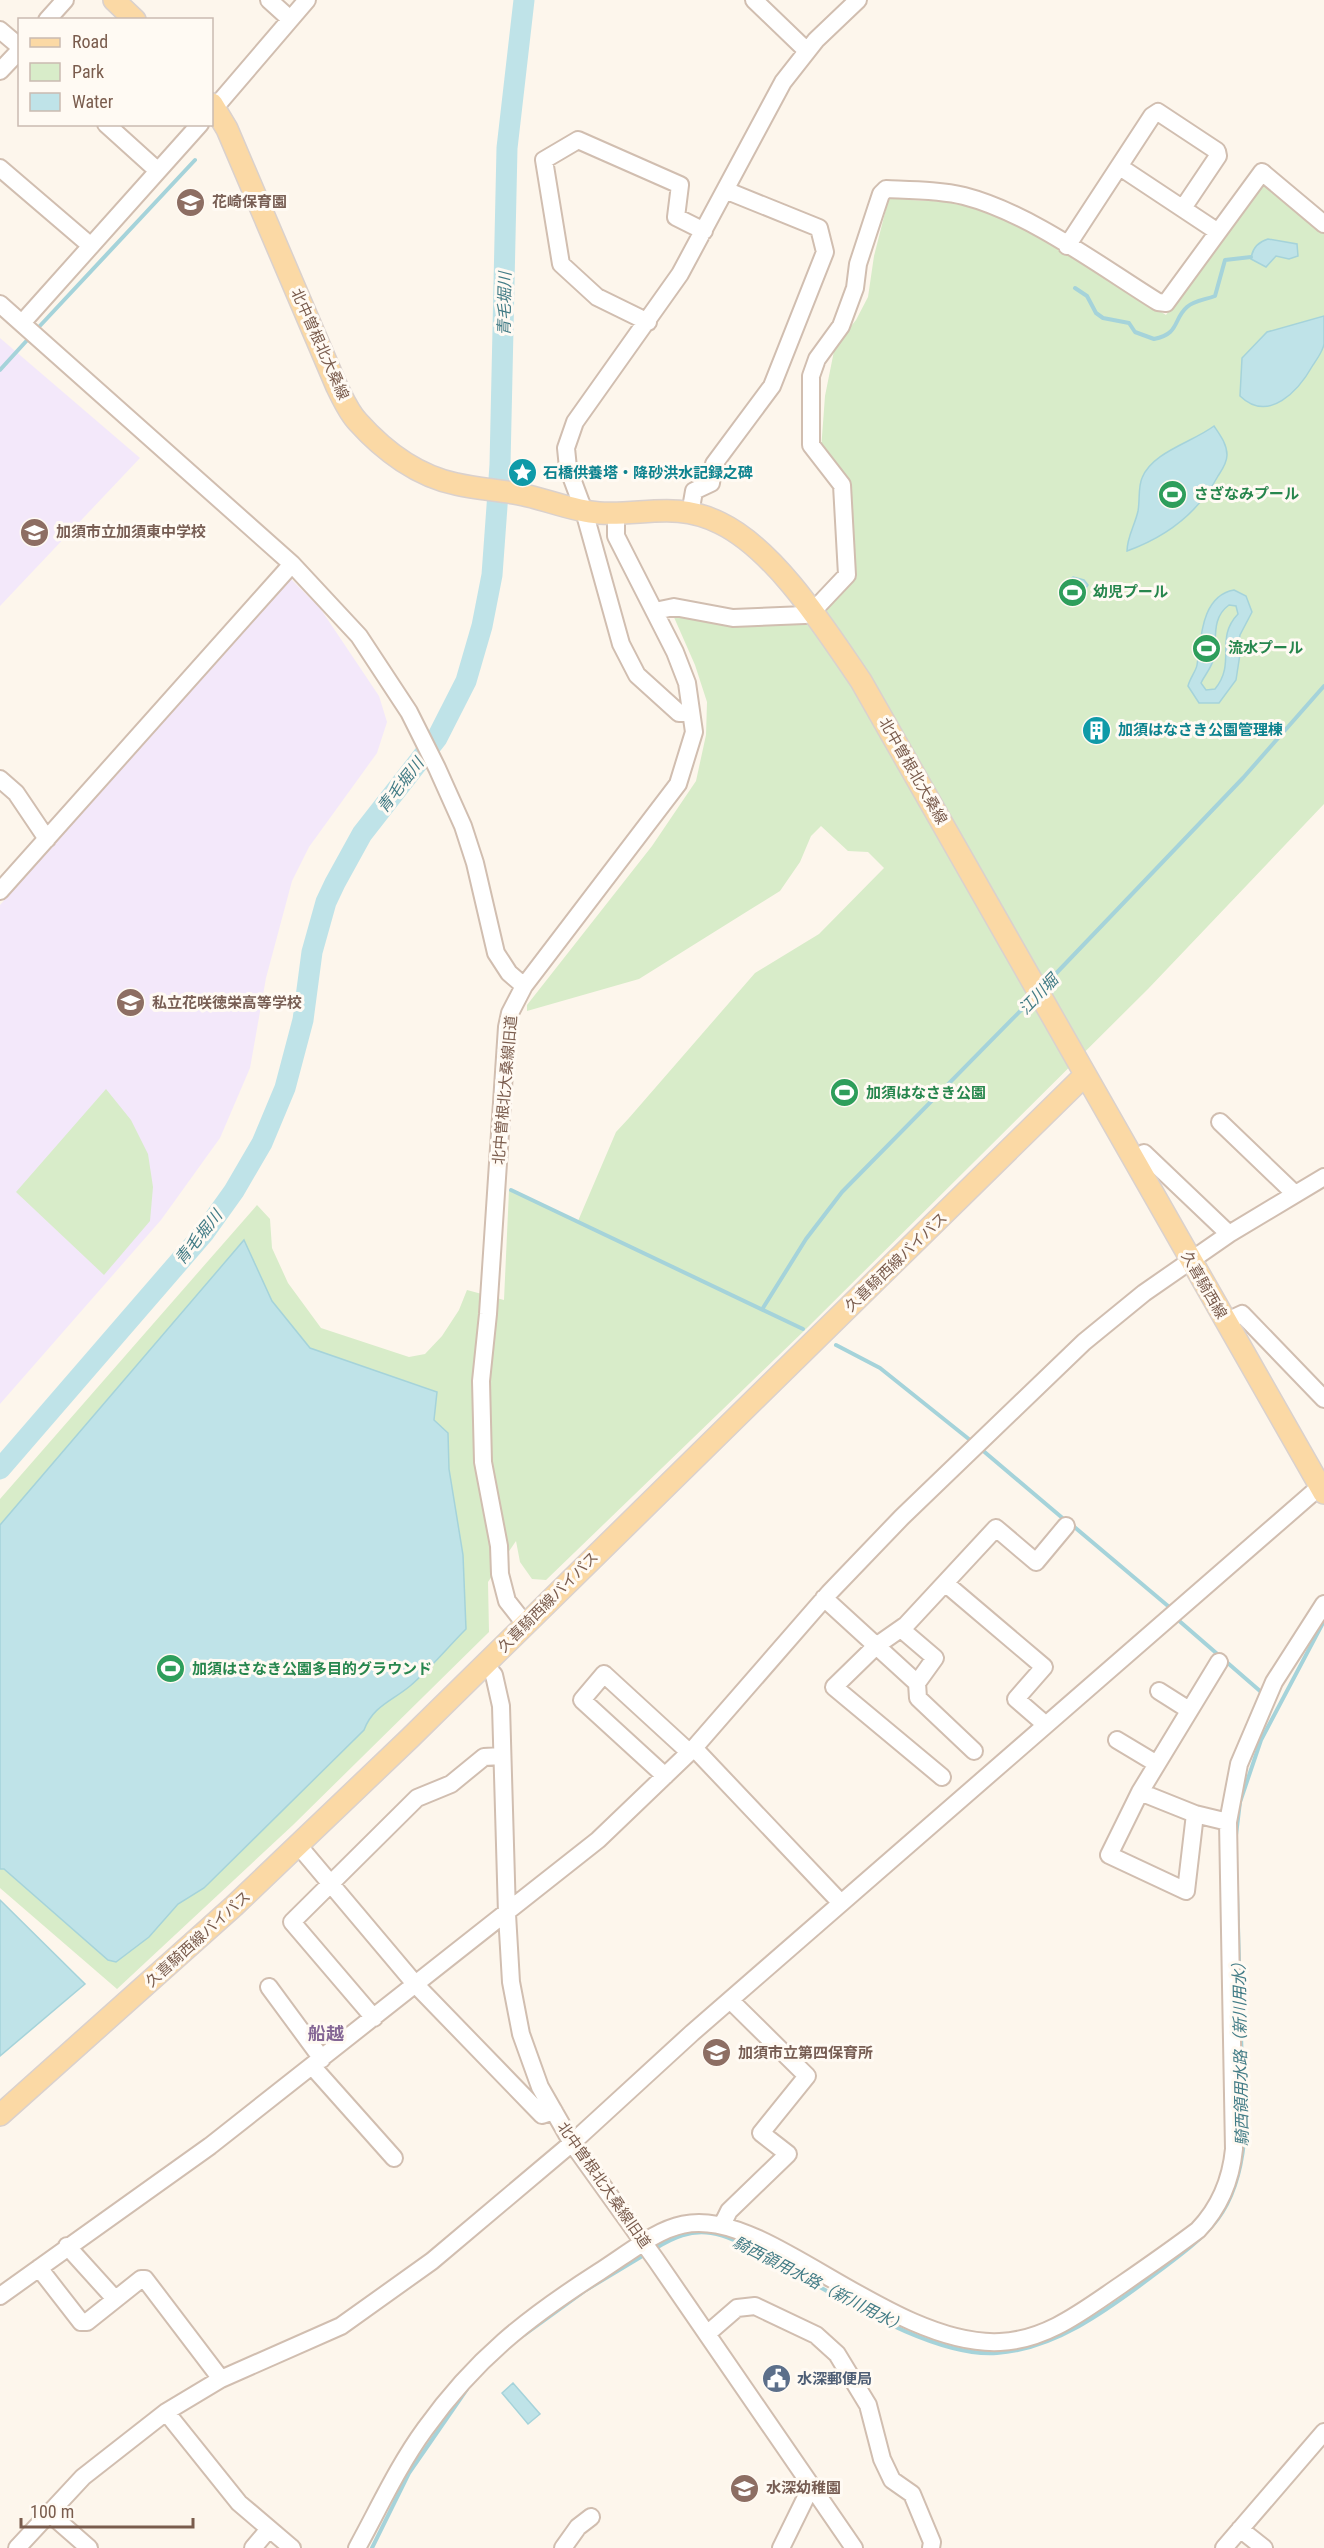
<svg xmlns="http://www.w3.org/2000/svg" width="1324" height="2548" font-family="'Roboto Condensed','Noto Sans JP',sans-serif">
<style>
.education{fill:#f3e8fa}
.green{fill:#d8ecc9}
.water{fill:#bfe3e8;stroke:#a5d3da;stroke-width:1.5;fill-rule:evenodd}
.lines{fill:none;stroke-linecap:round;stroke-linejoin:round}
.stream{stroke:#a5d3da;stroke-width:4}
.river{stroke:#bfe3e8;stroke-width:21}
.minor-casing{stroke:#d1beb0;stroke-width:20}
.major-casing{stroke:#dad1cd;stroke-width:24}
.minor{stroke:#fff;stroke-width:16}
.major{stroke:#fbd9a5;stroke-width:21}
.labels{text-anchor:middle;stroke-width:6;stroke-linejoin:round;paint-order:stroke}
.education-label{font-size:15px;font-weight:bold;fill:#785e54;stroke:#fffaf3;text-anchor:start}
.street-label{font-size:15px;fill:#7a5c4d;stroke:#fffaf3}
.culture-label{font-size:15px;font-weight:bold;fill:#0d838f;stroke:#fffaf3;text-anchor:start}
.leisure-label{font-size:15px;font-weight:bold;fill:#27864d;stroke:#fffaf3;text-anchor:start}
.service-label{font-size:15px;font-weight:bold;fill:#4e5e75;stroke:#fffaf3;text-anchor:start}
.water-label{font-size:16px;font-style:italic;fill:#437c86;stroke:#fffaf3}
.quarter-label{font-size:18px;font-weight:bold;fill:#846695;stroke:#fffaf3}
</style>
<rect width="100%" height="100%" fill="#fdf6ec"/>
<path class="education" d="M0,338L140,458L0,606Z
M291,579L320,608L379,696L387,722L377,753L309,847L292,881L266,978L250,1068L220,1138L161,1220L0,1404V905Z"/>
<path class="green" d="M1261,182L1324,233V804L1148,989L807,1328L546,1580L532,1579L520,1562L516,1541L488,1582L489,1632L293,1825L117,1989L0,1888V1499L257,1205L270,1219L272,1248L288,1283L321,1328L409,1357L425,1354L442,1336L459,1310L467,1290L504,1300L509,1190L578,1221L616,1132L629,1118L755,973L819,934L884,868L868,852L848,851L821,826L811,836L800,862L780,891L751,909L639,979L527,1011V1005L652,846L696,781L706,735L707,702L695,665L673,615L805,622L851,577L847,484L821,450L825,396L835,346L856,320L868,297L874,256L889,197L897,194L909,200L955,202L1021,223L1166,315Z
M106,1089L131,1120L148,1154L153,1187L150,1221L104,1275L16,1192Z"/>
<path class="water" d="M1268,239L1297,244L1298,256L1289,259L1276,256L1266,267L1251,259C1252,249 1258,242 1268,239Z
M1324,316C1324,325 1324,335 1324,344C1323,351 1317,359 1313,365C1299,390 1269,424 1240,396L1242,358L1267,332Z
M1214,426C1220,435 1227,444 1227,455C1227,463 1222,470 1218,476C1198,513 1166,537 1127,551C1127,537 1135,525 1138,511C1140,500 1138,487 1142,478C1152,452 1193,442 1214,426Z
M1073,577L1084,580L1088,585L1074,605L1067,603L1062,594L1064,583Z
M1234,590L1246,596L1252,612L1240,635L1238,646L1242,653L1240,654L1236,680L1219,703H1199L1188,686C1190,678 1196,671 1197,665C1201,642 1200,596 1234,590ZM1229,605L1236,606L1238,614C1214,639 1237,662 1215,689L1206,690L1201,683C1205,674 1212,668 1214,657C1217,639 1211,618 1229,605Z
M244,1240L272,1301L310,1348L437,1392L434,1420L448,1433L449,1469L463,1555L466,1629C448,1647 430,1669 410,1686C392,1701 373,1706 364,1730L204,1888L178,1904L149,1937L116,1962L108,1960L4,1869H0V1525Z
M0,1900L85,1984L0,2056Z
M513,2383L540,2414L528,2424L502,2393Z"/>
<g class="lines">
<path class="stream" d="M1075,288L1087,296L1096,313L1103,318L1129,323L1135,332L1154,339C1180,334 1173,319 1187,307C1195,300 1205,300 1215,296L1225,260L1251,257
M37,329L195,160
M0,370L30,337
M1044,986L1243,778L1324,686
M511,1190L803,1329
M763,1308L806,1239L842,1192L1033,998
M836,1345L880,1368L970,1440
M981,1449L1066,1521
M1072,1525L1168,1606
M1177,1619L1260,1691
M1236,1835L1240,1802L1261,1740L1324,1621
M656,2248C674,2237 690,2230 711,2233C733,2236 753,2251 773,2261C832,2292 930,2358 997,2353C1054,2349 1106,2311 1150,2278C1207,2235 1236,2217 1244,2142L1237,1890
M524,2335L586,2290L644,2255
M372,2548L409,2473L467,2389"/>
<path class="river" d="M0,1469L204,1233L234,1191L262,1143L285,1088L303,1020L312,952L326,902L335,883L362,834L437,738L466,681L482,626L492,575L500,465L507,148L524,0"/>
<defs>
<path id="minor" d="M269,0L290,19
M754,0L807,51
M47,20L65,0
M0,30L20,47
M0,71L20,50
M212,111L307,0
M106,124L158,171
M1120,167L1218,232
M0,168L91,246
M1067,246L1152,116L1158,112L1217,151L1218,156L1183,208
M0,304L292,564L359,636L409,712L437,768L463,826L475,863L496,953L509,973L524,986
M648,322L597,297L561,264L544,160L578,140L680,185L676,217L704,231
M22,323L200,124
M690,514L694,491L711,483L714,464L772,386L825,252L819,228L725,190
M655,611L674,607L733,618L805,615L813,611L847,575L842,485L811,445V376L817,359L841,326L855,288L858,264L876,209L881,194L886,189C910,190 941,190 964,196C1030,213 1100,266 1158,302L1166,303L1262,172L1324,224
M691,712L679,713L637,675L621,644L584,511L568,468L566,448L575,422L680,274L783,82L816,40L858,0
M0,779L16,793L47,839
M0,891L292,564
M1220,1122L1295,1194
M1144,1153L1229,1234
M1225,1322L1242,1314L1324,1399
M945,1583L1044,1667L1016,1699L1046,1725
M824,1598L917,1683L918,1698L974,1751
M525,1624L507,1601L500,1574L499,1546L483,1462L481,1381L488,1314L507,1027L510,1013L524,986L678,784L694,732L687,683L675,652L616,536V513
M901,1629L935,1658L917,1683
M1219,1662L1140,1792L1109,1855L1186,1891L1195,1814L1228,1822
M485,1665L494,1675L501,1706L507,1914L511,1982L521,2034L540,2087L572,2143L656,2260L854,2548
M1159,1691L1189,1710
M1117,1740L1157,1764
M694,1748L841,1903
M665,1776L582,1700L604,1674L689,1752
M942,1777L834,1687L876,1646L906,1625L996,1528L1036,1562L1066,1526
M1140,1792L1195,1814
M298,1845L416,1985L542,2115L554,2111
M269,1987L322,2059
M374,2018L292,1922L417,1798L451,1784L484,1757L502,1756
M312,2066L394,2158
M722,2225L729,2211L788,2154L761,2133L807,2076L730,2000
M67,2246L115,2299
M39,2268L81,2322H87L141,2279H145L221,2379
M0,2296L210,2146L598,1840L694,1748L829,1593L902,1517L1084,1342L1144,1293L1229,1234L1324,1177
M707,2334L737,2308L755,2306L816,2335L837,2354L868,2405L882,2459L892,2480L912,2494L932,2542L931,2548
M166,2412L239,2503L292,2548
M49,2513L89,2548
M1240,2529L1264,2548
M17,2548L83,2477L166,2412L221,2379L341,2326L432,2261L572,2143L692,2033L1324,1483
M253,2548L269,2529
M357,2548C379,2508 398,2466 425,2429C475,2359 527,2318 599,2272C663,2230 683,2204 761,2240C830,2272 922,2346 1000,2342C1047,2340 1084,2310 1121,2285C1147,2267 1173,2249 1198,2230C1220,2207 1231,2180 1234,2149L1228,1822L1239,1764L1274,1682L1324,1604
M563,2548L578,2527L591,2517
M781,2548L808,2493L813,2488
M1224,2548L1324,2432"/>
<path id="major" d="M114,0L135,20
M212,104L227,129L337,387C343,399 349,413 358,422C384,451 418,476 456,484C477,489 498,490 519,494C546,499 572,511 599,513C642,516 676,501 720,523C776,550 826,630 861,681L1324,1493
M0,2115L234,1906L410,1738L1084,1076"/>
</defs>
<use href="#minor" class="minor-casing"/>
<use href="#major" class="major-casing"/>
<use href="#minor" class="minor"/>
<use href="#major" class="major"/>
</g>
<defs>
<symbol id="school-disc" viewBox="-11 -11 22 22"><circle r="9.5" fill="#8d6e63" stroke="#fffaf3"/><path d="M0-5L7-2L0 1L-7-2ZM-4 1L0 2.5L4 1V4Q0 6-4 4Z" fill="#fff"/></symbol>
<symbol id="sight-disc" viewBox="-11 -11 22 22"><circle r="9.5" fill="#0f9aa8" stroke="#fffaf3"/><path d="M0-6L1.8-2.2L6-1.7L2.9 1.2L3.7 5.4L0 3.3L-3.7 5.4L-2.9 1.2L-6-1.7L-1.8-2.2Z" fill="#fff"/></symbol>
<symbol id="stadium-disc" viewBox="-11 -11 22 22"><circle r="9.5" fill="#2e9e5b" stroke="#fffaf3"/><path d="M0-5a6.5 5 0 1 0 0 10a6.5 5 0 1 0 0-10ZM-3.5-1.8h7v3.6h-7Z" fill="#fff"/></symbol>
<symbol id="building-disc" viewBox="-11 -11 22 22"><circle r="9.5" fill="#0f9aa8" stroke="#fffaf3"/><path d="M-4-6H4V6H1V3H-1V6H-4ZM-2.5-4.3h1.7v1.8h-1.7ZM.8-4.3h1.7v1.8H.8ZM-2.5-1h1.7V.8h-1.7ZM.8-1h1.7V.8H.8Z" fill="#fff"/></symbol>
<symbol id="civic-disc" viewBox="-11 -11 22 22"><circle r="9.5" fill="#5c6f8a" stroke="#fffaf3"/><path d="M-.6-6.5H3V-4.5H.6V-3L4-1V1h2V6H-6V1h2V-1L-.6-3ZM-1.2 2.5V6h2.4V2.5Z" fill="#fff"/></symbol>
</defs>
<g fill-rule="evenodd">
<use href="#school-disc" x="174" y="186" width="33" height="33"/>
<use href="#sight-disc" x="506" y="456" width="33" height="33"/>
<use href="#stadium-disc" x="1156" y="478" width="33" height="33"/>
<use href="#school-disc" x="18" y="516" width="33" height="33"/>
<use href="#stadium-disc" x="1056" y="576" width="33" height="33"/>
<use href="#stadium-disc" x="1190" y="632" width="33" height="33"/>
<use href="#building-disc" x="1080" y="714" width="33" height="33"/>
<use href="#school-disc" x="114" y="986" width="33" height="33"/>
<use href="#stadium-disc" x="828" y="1076" width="33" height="33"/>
<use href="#stadium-disc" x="154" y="1652" width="33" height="33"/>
<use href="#school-disc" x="700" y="2036" width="33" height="33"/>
<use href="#civic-disc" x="760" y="2362" width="33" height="33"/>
<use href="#school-disc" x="728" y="2472" width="33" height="33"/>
</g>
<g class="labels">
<g class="education-label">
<text x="212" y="207">花崎保育園</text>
<text x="56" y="537">加須市立加須東中学校</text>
<text x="152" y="1008">私立花咲徳栄高等学校</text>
<text x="738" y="2058">加須市立第四保育所</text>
<text x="766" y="2493">水深幼稚園</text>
</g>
<g class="street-label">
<text transform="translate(320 344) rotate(66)" y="5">北中曽根北大桑線</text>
<text transform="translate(913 771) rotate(60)" y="5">北中曽根北大桑線</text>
<text transform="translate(505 1090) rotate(-85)" y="5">北中曽根北大桑線旧道</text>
<text transform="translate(896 1262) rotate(-44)" y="5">久喜騎西線バイパス</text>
<text transform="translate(1204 1285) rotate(60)" y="5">久喜騎西線</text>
<text transform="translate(548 1602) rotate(-45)" y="5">久喜騎西線バイパス</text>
<text transform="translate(198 1939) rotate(-42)" y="5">久喜騎西線バイパス</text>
<text transform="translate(604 2185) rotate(55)" y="5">北中曽根北大桑線旧道</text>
</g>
<g class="culture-label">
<text x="543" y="478">石橋供養塔・降砂洪水記録之碑</text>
<text x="1118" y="735">加須はなさき公園管理棟</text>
</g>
<g class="leisure-label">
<text x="1194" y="499">さざなみプール</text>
<text x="1093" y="597">幼児プール</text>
<text x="1228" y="653">流水プール</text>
<text x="866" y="1098">加須はなさき公園</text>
<text x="192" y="1674">加須はさなき公園多目的グラウンド</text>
</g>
<g class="service-label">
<text x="797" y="2384">水深郵便局</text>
</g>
<g class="water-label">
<text transform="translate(504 304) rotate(-89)" y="6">青毛堀川</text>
<text transform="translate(400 785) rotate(-52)" y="6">青毛堀川</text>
<text transform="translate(1038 994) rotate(-46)" y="6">江川堀</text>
<text transform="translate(198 1237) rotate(-51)" y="6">青毛堀川</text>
<text transform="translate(1240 2050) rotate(-91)" y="6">騎西領用水路（新川用水）</text>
<text transform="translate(820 2284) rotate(27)" y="6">騎西領用水路（新川用水）</text>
</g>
<g class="quarter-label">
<text x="326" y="2040">船越</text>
</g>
</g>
<rect x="18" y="18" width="195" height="108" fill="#fffaf3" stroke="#cabbb1" stroke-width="1.5"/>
<rect x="30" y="38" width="30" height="9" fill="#fbd9a5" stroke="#cabbb1" stroke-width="1.5"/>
<text x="72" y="48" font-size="18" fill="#7a5c4d">Road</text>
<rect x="30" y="63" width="30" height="18" fill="#d8ecc9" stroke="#cabbb1" stroke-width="1.5"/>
<text x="72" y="78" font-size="18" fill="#7a5c4d">Park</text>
<rect x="30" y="93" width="30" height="18" fill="#bfe3e8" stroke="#cabbb1" stroke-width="1.5"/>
<text x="72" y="108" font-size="18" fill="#7a5c4d">Water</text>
<path d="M21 2518v9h172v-9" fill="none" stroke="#7a5c4d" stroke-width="3"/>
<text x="30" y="2518" font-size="18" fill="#7a5c4d" stroke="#fffaf3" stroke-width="4.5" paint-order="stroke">100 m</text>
</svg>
